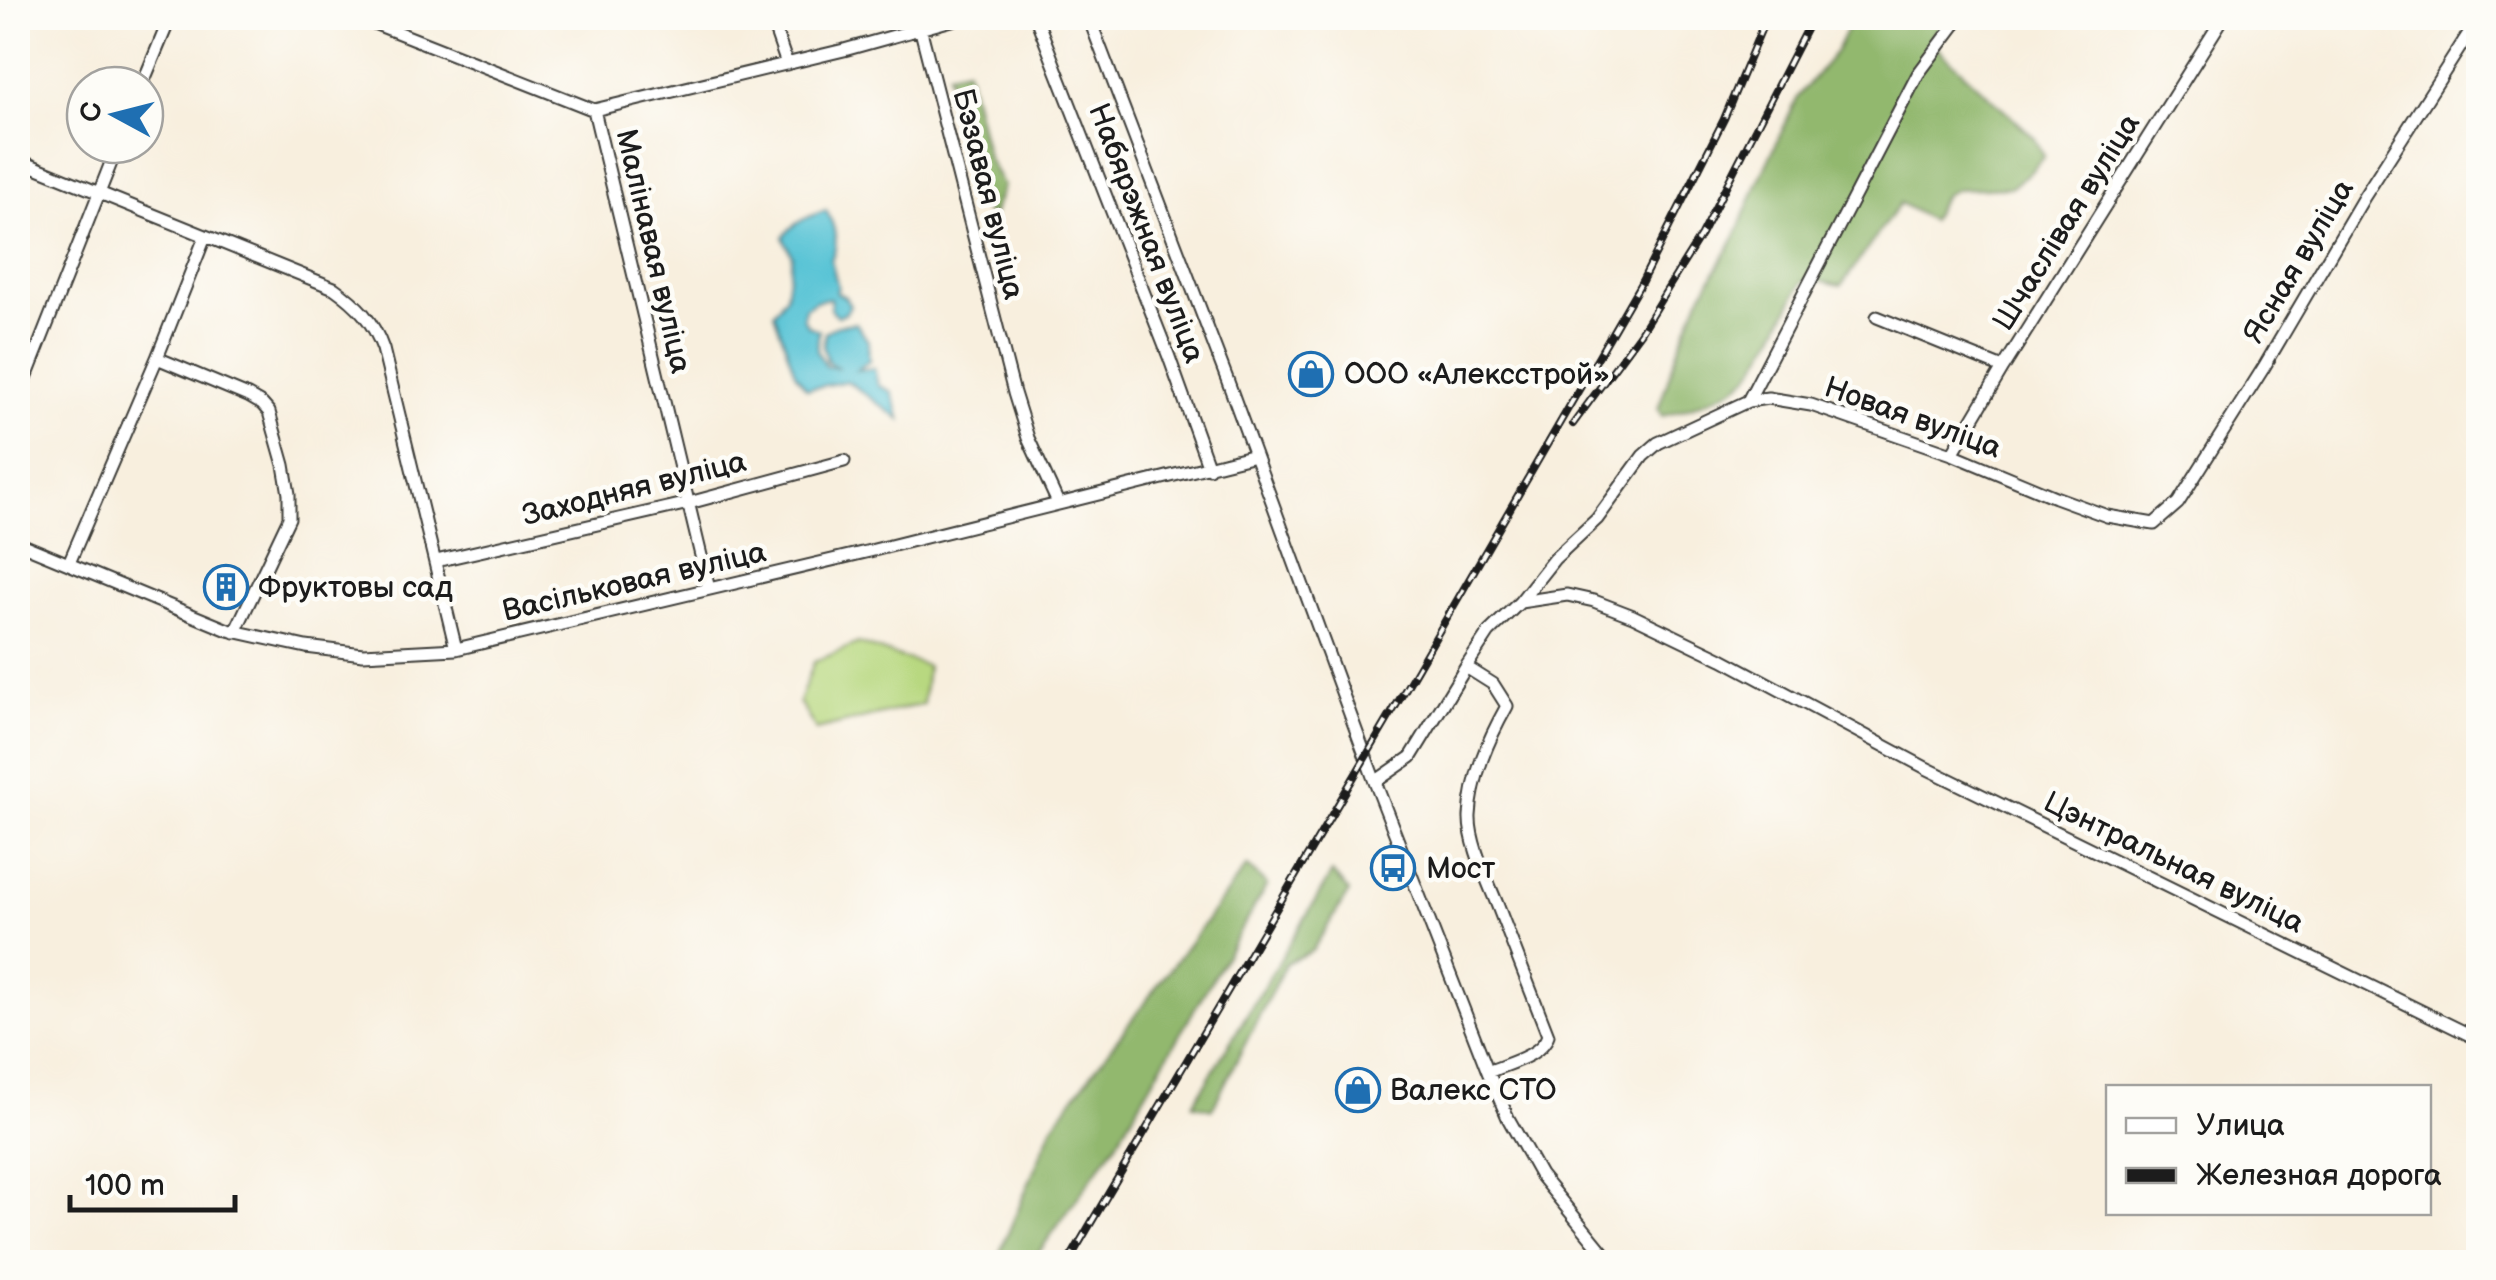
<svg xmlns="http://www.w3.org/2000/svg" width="2496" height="1280" font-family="'Balsamiq Sans',sans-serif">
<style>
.green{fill:#b8d880;stroke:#6a7a4e;stroke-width:2.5}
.forest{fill:#92b86e;stroke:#576a45;stroke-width:2.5}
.water{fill:#5ac4d6;stroke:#3b7079;stroke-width:2.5}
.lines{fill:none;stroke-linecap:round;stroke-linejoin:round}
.minor-casing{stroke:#3d3c39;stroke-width:15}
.minor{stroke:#fff;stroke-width:11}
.rail-casing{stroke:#1c1c1c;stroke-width:8}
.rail{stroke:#fdfcf7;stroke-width:4;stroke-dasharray:11;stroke-linecap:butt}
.labels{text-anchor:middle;stroke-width:9;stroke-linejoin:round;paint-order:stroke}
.street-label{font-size:30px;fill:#1c1c1c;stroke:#fdfcf7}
.poi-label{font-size:30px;fill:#1c1c1c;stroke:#fdfcf7;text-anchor:start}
</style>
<rect width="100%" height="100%" fill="#fdfcf7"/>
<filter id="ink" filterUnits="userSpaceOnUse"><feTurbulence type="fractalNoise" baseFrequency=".01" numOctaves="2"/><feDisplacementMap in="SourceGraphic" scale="20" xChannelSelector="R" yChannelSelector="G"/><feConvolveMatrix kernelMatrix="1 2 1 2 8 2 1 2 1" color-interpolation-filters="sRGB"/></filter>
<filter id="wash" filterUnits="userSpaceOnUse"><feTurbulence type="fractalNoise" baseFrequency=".0048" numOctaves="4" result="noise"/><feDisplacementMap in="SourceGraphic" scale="40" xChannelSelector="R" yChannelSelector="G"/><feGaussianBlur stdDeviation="2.25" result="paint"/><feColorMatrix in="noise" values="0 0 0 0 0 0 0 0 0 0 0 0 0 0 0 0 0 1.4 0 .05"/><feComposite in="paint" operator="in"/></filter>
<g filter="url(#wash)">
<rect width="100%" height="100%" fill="#f8efde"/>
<path class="green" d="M858,643L927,666L923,704L816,730L799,702L814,662Z"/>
<path class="forest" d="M1852,18H1945L1930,41L2034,137L2044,156L2033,169L2012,187L1957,189L1945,195L1930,220L1900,203L1841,286L1814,280L1803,281C1788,307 1763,365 1742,382C1728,394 1680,412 1662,416L1658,409L1679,347L1697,303L1736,236L1756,187L1798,97L1836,51Z
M967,69L987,157L1003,186L991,219L980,203L948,73Z
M1247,866L1267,885L1117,1142L1032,1262H996L1053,1125Z
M1332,873L1349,892L1312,951L1286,963L1212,1109L1193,1104Z"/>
<path class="water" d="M826,210C835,226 840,243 831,260L838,287L836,292L845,297L850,306L845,314L837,316L831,309L830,298L816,301L805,308L803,318L808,326L819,330L817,351L826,366L839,368L828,362L823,347L825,332L838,325L856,323L868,341L869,361L857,370L874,368L878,385L892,392L901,420L847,381L807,389L795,373L774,313L786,295L792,256L783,237C793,222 810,216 826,210Z"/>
</g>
<g filter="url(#ink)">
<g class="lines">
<defs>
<path id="minor" d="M361,18L594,110L709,589
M771,18L787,64
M1036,18L1169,357L1209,468
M1089,18L1227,379L1375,782L1488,1072L1508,1118L1540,1175L1611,1262
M920,27L1014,393L1028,438L1058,503
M142,85L170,18
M594,110L844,50L959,18
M18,160L334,288C358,305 373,321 383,349L456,649
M1877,317L2003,368
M157,358L205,237
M18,398L118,145
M1748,401L1918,74L1960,18
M1952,454L2003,368L2223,18
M18,543L228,630L306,647L363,654L456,649L870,551L1255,455
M436,561L689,503L844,461
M69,563L157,358L248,396L262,404L269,412L284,465L289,494V518L235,632
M1520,602L1554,559L1597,519L1643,456L1658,443L1748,401L1768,398L1811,405L1952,454L2055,497L2107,516L2154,524L2178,503L2264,367L2364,197L2478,19
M1375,782L1411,757L1466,667
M1488,1072C1508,1063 1542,1056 1548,1035C1531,991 1514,948 1497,904C1487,879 1469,842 1470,816C1472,776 1488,740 1507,706L1493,684L1466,667L1489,632L1520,602L1567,595L1594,601L1633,616L1722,659L1926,768L2478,1039"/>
</defs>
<use href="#minor" class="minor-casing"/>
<use href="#minor" class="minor"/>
<defs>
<path id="rail" d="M1573,424L1640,333L1701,235L1812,18
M1068,1262L1394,709L1642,281L1724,119L1766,18"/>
</defs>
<use href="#rail" class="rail-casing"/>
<use href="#rail" class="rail"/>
</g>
</g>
<defs>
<symbol id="shop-ring" viewBox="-11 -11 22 22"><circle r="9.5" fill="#fdfcf7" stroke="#1f6fb2" stroke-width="1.5"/><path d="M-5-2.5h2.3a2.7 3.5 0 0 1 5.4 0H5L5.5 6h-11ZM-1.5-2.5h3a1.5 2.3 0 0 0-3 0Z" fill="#1f6fb2"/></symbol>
<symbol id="building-ring" viewBox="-11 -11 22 22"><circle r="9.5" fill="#fdfcf7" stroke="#1f6fb2" stroke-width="1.5"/><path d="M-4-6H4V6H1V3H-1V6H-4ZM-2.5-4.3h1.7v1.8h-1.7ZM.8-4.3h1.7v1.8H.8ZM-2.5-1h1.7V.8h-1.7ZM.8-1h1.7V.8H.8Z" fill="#1f6fb2"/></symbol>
<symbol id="bus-ring" viewBox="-11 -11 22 22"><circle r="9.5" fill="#fdfcf7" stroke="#1f6fb2" stroke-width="1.5"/><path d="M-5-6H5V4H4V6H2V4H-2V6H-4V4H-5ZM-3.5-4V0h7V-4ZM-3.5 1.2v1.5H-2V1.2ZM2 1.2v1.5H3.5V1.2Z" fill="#1f6fb2"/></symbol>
</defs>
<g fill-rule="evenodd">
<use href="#shop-ring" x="1286" y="349" width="50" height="50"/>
<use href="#building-ring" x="201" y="562" width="50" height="50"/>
<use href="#bus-ring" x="1368" y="843" width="50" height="50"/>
<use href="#shop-ring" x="1333" y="1065" width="50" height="50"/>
</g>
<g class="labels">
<g class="street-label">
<text transform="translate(989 194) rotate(76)" y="10">Бэзавая вуліца</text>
<text transform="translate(2066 222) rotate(-58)" y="10">Шчаслівая вуліца</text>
<text transform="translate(1147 233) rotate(69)" y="10">Набярэжная вуліца</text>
<text transform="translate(654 251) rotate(77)" y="10">Малінавая вуліца</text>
<text transform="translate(2298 261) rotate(-59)" y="10">Ясная вуліца</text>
<text transform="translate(1913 417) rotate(20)" y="10">Новая вуліца</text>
<text transform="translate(634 488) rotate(-14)" y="10">Заходняя вуліца</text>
<text transform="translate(634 581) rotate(-13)" y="10">Васільковая вуліца</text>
<text transform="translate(2174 862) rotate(26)" y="10">Цэнтральная вуліца</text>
</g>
<g class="poi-label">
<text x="1344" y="384">ООО «Алексстрой»</text>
<text x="258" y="597">Фруктовы сад</text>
<text x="1426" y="878">Мост</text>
<text x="1390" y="1100">Валекс СТО</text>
</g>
</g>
<rect width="2496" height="1280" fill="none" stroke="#fdfcf7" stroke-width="60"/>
<rect x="2106" y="1085" width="325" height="130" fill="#fdfcf7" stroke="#a3a29f" stroke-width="2.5"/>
<rect x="2126" y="1118" width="50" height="15" fill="#ffffff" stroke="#a3a29f" stroke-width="2.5"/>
<text x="2196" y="1135" font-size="30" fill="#1c1c1c">Улица</text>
<rect x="2126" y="1168" width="50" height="15" fill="#1c1c1c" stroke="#a3a29f" stroke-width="2.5"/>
<text x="2196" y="1185" font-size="30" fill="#1c1c1c">Железная дорога</text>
<g transform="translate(115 115) rotate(277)"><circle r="48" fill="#fdfcf7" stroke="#a3a29f" stroke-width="2.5"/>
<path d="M0-8L18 38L0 25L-18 38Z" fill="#1f6fb2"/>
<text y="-15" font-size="28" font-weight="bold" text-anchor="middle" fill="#1c1c1c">С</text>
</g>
<path d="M70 1195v15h165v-15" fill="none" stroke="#1c1c1c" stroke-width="5"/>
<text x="85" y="1195" font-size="30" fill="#1c1c1c" stroke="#fdfcf7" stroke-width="8" paint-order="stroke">100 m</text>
</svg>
